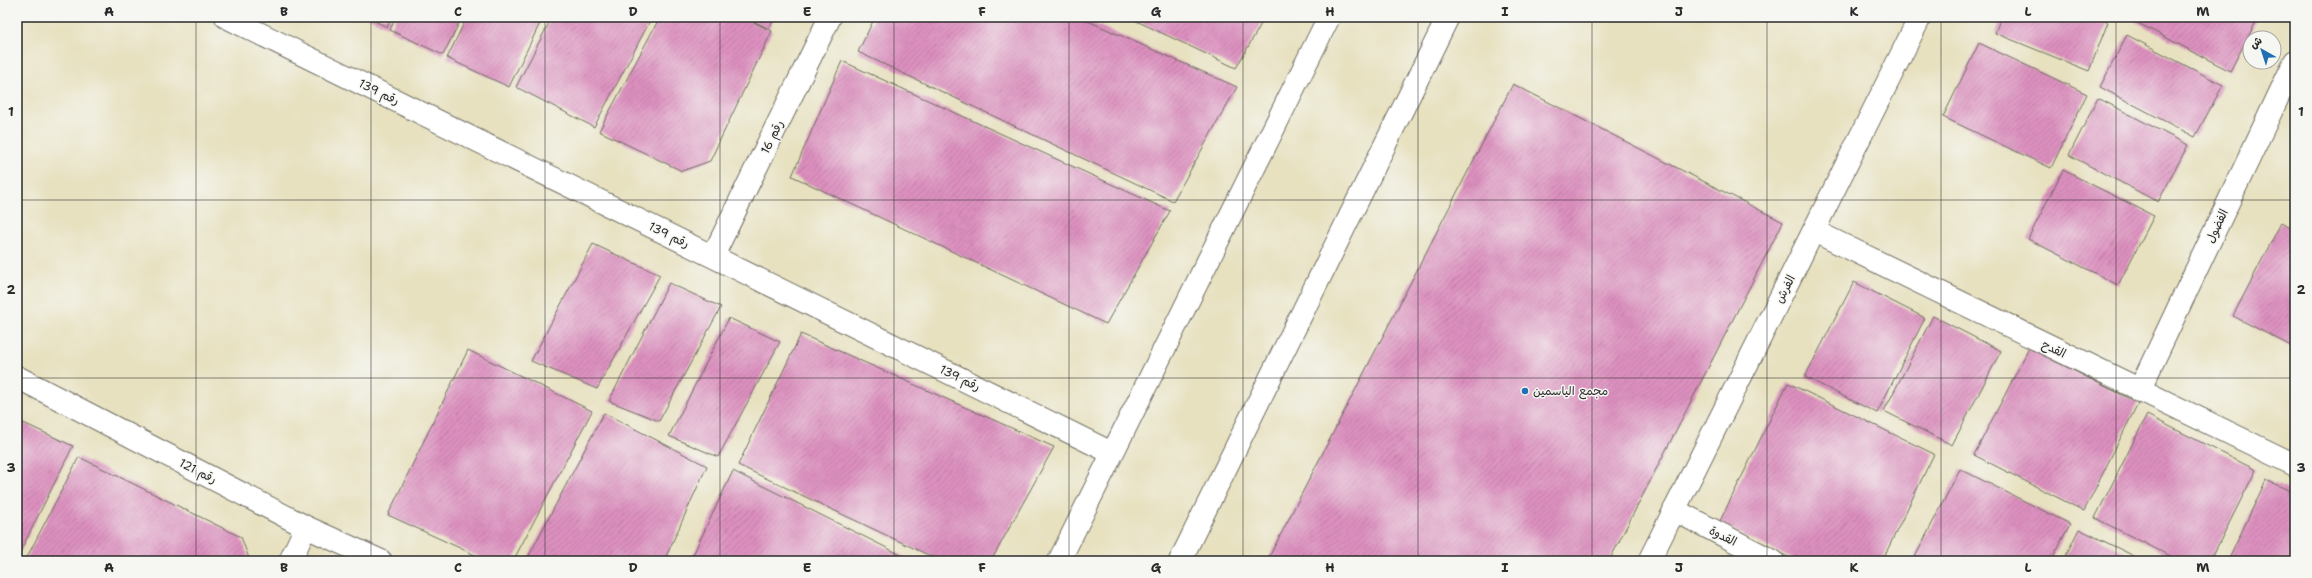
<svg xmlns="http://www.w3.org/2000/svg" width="2312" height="578" font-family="'Shantell Sans','Playpen Sans Arabic',sans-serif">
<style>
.building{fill:url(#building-hatch)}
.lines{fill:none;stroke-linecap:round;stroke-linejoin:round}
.minor-casing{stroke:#6d6b5f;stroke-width:24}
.minor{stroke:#fff;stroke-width:22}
.grid{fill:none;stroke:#2b2b2b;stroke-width:1;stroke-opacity:0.55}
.poi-dot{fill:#1f6fb2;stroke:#f6f6f2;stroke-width:1.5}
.labels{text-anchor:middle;stroke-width:3;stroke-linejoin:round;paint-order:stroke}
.street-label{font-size:12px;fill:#2b2b2b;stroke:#f6f6f2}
.poi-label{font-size:12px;fill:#2b2b2b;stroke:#f6f6f2;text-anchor:start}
.neatline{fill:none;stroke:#2b2b2b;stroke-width:1.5}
.grid-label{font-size:13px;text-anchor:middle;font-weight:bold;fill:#2b2b2b}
</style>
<defs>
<pattern id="building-hatch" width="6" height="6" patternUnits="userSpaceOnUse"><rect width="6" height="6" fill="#dd90bf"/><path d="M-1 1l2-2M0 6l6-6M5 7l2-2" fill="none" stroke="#b3769b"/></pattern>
</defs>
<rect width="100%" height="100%" fill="#f6f6f2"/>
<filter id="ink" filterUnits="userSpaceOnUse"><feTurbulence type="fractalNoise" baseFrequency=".025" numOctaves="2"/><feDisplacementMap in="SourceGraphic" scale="8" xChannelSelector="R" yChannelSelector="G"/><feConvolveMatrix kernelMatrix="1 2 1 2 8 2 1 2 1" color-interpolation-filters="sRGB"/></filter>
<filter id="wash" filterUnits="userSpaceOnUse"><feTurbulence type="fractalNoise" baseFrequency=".012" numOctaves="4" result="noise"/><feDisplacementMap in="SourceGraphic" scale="16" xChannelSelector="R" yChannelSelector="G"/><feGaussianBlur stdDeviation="0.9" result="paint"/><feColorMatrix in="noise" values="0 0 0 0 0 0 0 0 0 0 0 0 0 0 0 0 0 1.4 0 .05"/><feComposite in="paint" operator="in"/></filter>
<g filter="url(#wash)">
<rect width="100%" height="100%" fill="#e7e1c0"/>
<g id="blocks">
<path class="building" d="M367,17H392L387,27Z
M396,17H462L443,55L390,30Z
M467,17H543L509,87L447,58Z
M552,17H652L594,127L516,87Z
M660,17H743L772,31L710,161L682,171L599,131Z
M746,17H775L769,29Z
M875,17H1079L1237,87L1173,201L858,52Z
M1128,17H1265L1236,68Z
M2001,17H2095L2108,22L2089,71L1995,33Z
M2136,17H2252L2257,20L2230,71L2134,21Z
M2127,35L2223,85L2195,137L2100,87Z
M1979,43L2087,94L2051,168L1943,117Z
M842,61L1170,211L1106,324L792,176Z
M1513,84L1783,222L1609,561H1267Z
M2098,98L2188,145L2158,202L2069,155Z
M2063,170L2154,216L2118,285L2028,239Z
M2281,223L2295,230V348L2233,316Z
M593,244L660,275L597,389L531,361Z
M1854,282L1925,318L1877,413L1805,377Z
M669,283L721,307L659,421L609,401Z
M1933,316L2001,351L1952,445L1884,411Z
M729,318L780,342L718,457L669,436Z
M801,334L1054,447L991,561H941L738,465Z
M2029,348L2138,403L2084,511L1974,455Z
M468,350L592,411L513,561H488L388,515Z
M1788,383L1934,454L1882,561H1796L1719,523Z
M604,413L707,466L664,561H526Z
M2147,415L2256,470L2210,561H2180L2095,518Z
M17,420L73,446L17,558Z
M79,457L241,537L250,561H25Z
M1960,469L2070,524L2051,561H1913Z
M733,471L913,561H690Z
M2266,480L2295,493V553L2291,561H2228Z
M2079,529L2134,556L2132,561H2063Z"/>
</g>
</g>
<g filter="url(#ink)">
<use href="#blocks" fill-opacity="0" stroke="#6d6b5f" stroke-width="1"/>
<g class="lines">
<defs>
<path id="minor" d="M226,17L1112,453
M1814,231L2295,465
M713,256L830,17
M17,377L306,527L381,561
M2139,391L2295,61
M1674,510L1773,561
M290,561L306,527
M1059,561L1329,17
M1180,561L1448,17
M1649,561L1920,17"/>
</defs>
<use href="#minor" class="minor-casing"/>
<use href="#minor" class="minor"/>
</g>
</g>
<path class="grid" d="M196,17V561M371,17V561M545,17V561M720,17V561M894,17V561M1069,17V561M1243,17V561M1418,17V561M1592,17V561M1767,17V561M1941,17V561M2116,17V561M17,200H2295M17,378H2295"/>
<circle class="poi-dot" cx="1525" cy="391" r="4"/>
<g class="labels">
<g class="street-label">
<text transform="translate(379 92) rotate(26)" y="4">رقم 139</text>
<text transform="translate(772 137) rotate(-64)" y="4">رقم 16</text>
<text transform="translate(2217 226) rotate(-65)" y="4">الفضول</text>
<text transform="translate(669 235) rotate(26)" y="4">رقم 139</text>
<text transform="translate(1785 289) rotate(-63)" y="4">الفرش</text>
<text transform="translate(2054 349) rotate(26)" y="4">القدح</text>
<text transform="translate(960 378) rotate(26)" y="4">رقم 139</text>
<text transform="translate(198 471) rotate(27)" y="4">رقم 121</text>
<text transform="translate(1723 536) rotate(27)" y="4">القدوة</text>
</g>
<g class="poi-label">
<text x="1533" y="395">مجمع الياسمين</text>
</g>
</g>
<rect width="2312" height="578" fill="none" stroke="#f6f6f2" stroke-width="44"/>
<g transform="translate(2262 50) rotate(321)"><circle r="19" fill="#f6f6f2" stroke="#a5a5a2"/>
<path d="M0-3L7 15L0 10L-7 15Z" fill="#1f6fb2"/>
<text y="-6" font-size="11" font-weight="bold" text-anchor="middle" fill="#2b2b2b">ش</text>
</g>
<rect x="22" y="22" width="2268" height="534" class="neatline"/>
<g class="grid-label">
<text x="109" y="16">A</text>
<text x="284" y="16">B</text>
<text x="458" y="16">C</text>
<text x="633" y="16">D</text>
<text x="807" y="16">E</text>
<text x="982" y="16">F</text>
<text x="1156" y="16">G</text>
<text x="1330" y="16">H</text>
<text x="1505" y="16">I</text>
<text x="1679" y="16">J</text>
<text x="1854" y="16">K</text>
<text x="2028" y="16">L</text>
<text x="2203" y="16">M</text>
<text x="11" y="116">1</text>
<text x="2301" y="116">1</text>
<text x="11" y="294">2</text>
<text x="2301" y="294">2</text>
<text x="11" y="472">3</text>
<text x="2301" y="472">3</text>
<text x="109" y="572">A</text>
<text x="284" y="572">B</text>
<text x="458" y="572">C</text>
<text x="633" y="572">D</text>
<text x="807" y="572">E</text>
<text x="982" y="572">F</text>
<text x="1156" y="572">G</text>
<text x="1330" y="572">H</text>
<text x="1505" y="572">I</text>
<text x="1679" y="572">J</text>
<text x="1854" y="572">K</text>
<text x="2028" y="572">L</text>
<text x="2203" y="572">M</text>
</g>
</svg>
